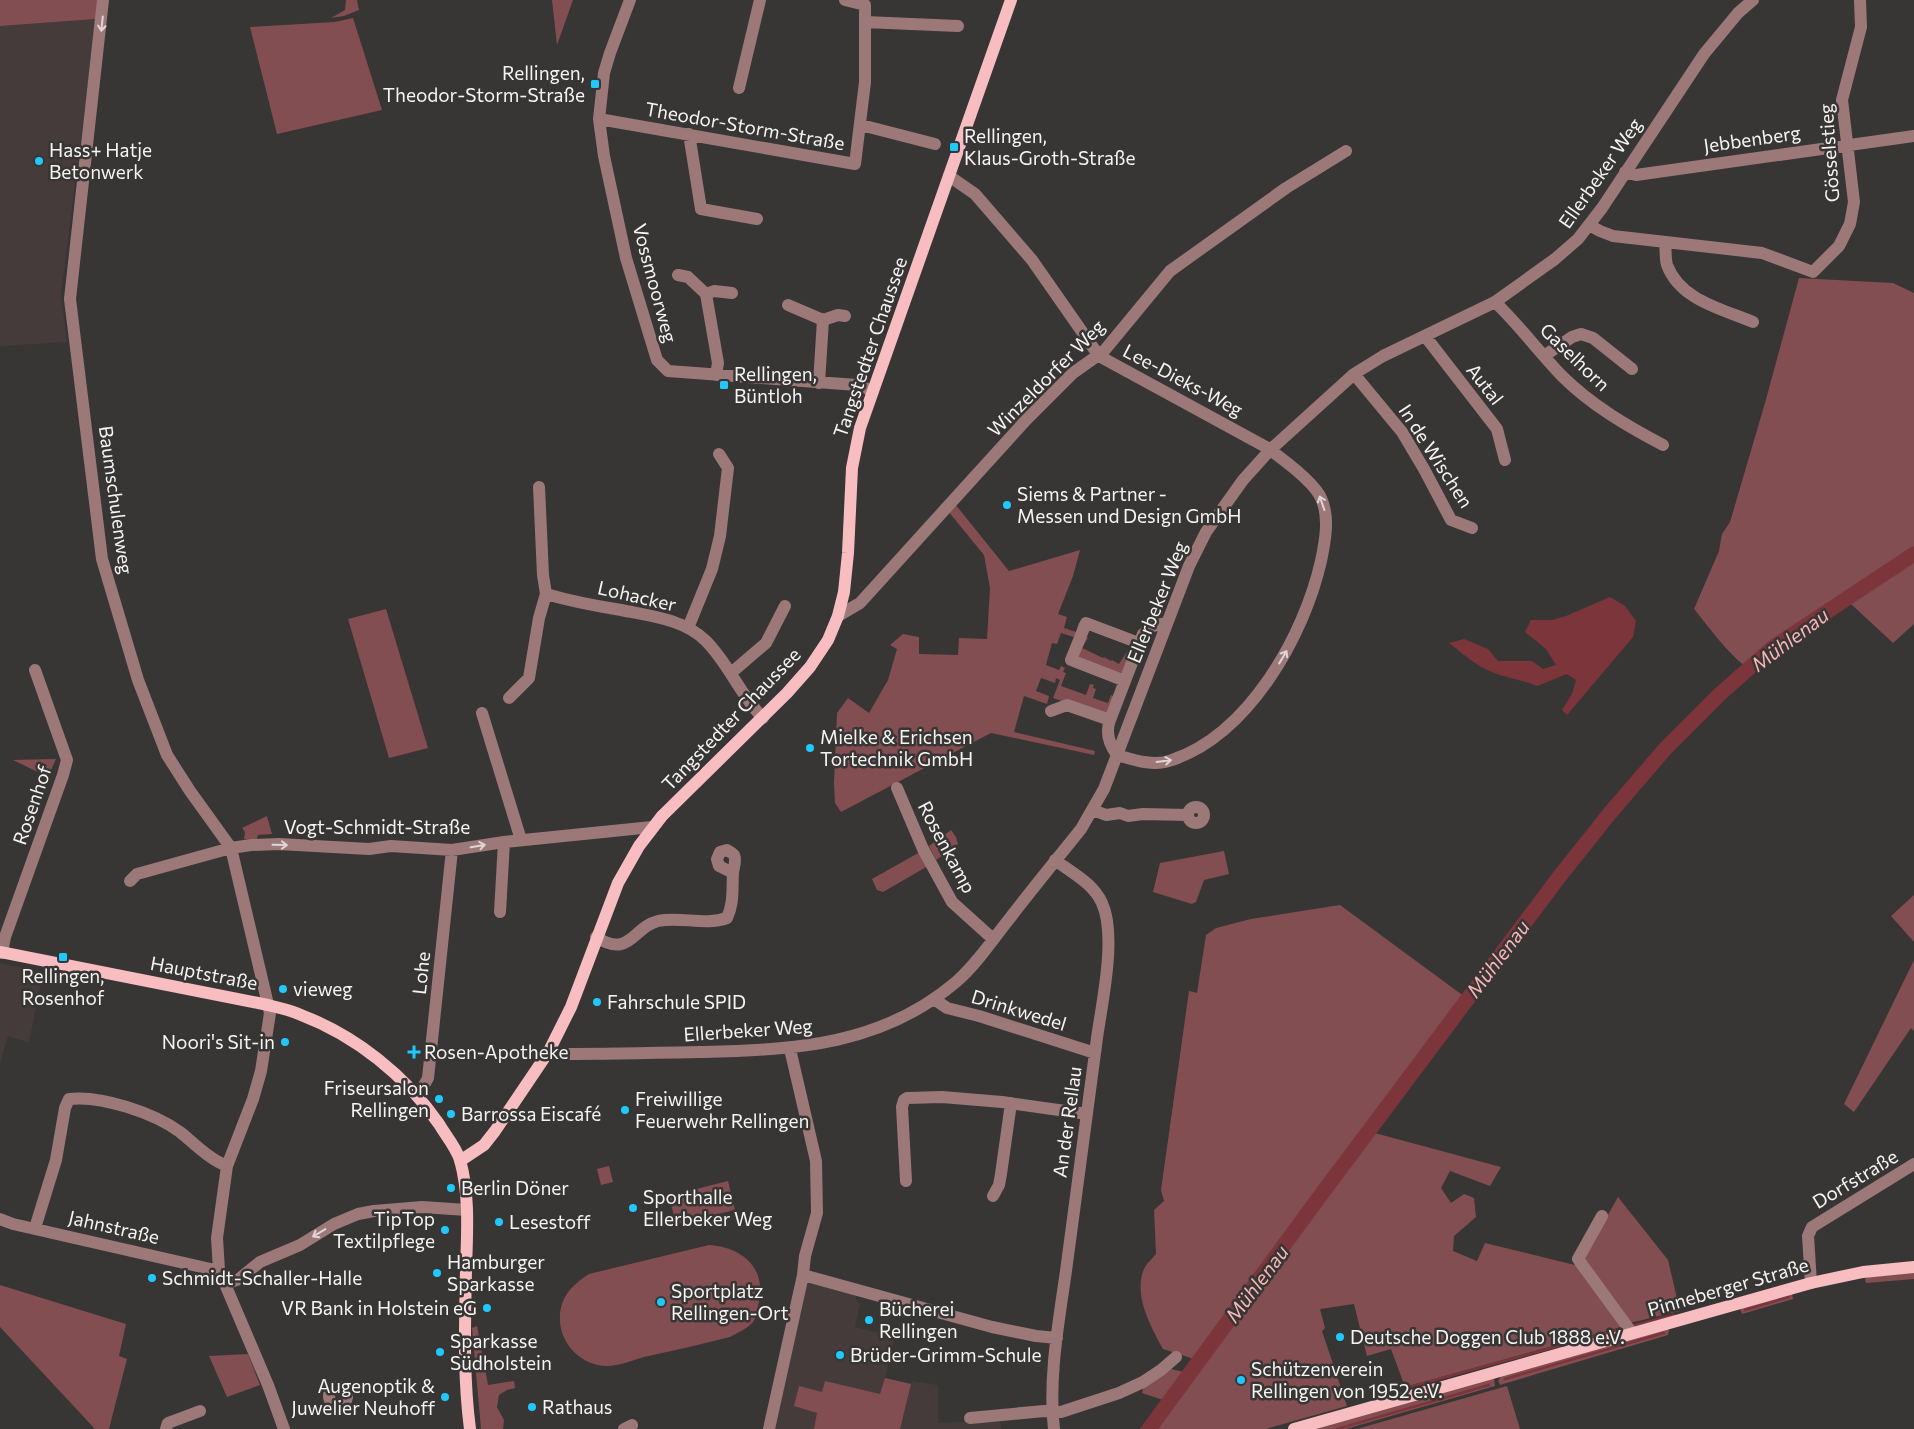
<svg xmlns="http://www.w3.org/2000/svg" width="1914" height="1429" font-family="Commissioner,sans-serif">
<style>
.built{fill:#463b3b}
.green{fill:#834e51}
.water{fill:#7d353c}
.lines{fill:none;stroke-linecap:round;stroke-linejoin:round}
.stream{stroke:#7d353c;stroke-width:2.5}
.river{stroke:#7d353c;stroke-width:15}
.minor{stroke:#9c7879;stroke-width:12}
.major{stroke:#f8bdc0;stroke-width:12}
.oneway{stroke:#e0d4d4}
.poi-dot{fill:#20c9fd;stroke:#383535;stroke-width:2}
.labels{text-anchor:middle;stroke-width:5;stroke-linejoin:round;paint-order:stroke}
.poi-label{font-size:19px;fill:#f6f3f3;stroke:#383535;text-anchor:start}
.street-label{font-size:19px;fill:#f6f3f3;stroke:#383535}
.water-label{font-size:20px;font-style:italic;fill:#f8b5b8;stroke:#383535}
</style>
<rect width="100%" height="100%" fill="#383535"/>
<path class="built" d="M96,19L61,295L67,342L0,346V26Z
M0,963L43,972L29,1042L8,1036L0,1063Z
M806,1281L855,1295L857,1302L860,1303L855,1327L879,1333L882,1328L896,1332L885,1378L911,1384L912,1381L938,1385V1423L1000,1420L1001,1429H775Z"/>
<path class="green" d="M0,0H98L96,19L0,26Z
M346,0H357L359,10L344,16L331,18L345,10Z
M552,0H573L557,45Z
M353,18L382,110L277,134L250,27L335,22Z
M1799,278L1893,283L1914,293V624L1893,643L1851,604L1753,671C1733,661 1709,627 1694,609L1719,551L1722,534L1730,522L1765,403Z
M955,504L1009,571L1080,550L1073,576L1058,614L1067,617L1064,628L1076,632L1079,622L1083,623L1077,638L1061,633L1057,644L1052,643L1046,665L1059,670L1061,666L1065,668L1063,672L1066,673L1061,686L1086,695L1090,684L1094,685L1093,688L1096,689L1093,698L1108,703L1111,695L1116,697L1109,714L1104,716L1053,698L1060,680L1056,678L1055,683L1041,678L1036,691L1049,696L1047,704L1024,696L1014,732L1095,751L1094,755L991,733L841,812L835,803L834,783L837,713L848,698L869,713L888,680L897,649L890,645L903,634L919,637V654L958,655L959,638L987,639L990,588L984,555L948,511Z
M386,609L428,748L389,758L348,619Z
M1086,636L1088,638L1082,648L1103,658L1104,657L1111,661L1112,660L1119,664L1128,650H1130L1133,643L1125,675L1077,661Z
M56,759L48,777L13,760Z
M267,816L272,834L258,835L257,839H244L245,832L242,828Z
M951,830L956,837L958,844L936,860L929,846Z
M1224,851L1229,874L1204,880L1196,902L1192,904L1153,892L1160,863Z
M920,852L928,866L883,892L877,890L872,879Z
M1914,895V942L1891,916Z
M1340,905L1465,997L1265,1263L1271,1268L1371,1132L1501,1167L1490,1186L1450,1171L1441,1188L1451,1203L1464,1194L1474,1198L1476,1217L1454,1236L1453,1251L1477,1261L1485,1243L1579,1266L1621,1327L1405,1387L1391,1349L1367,1356L1354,1304L1320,1309L1325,1328L1322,1331L1347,1406L1266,1429H1140L1163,1400L1142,1393L1144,1384L1171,1369L1184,1372L1194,1359L1163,1349C1151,1327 1133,1295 1144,1269C1146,1264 1153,1258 1156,1254L1154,1210L1164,1201L1161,1190L1189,991L1197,993L1206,935L1216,928L1251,919Z
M1914,960V1031L1911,1028L1854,1112L1844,1104Z
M609,1166L613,1182L601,1185L597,1169Z
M728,1181L735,1210L676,1224L669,1196Z
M1618,1197L1668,1260L1680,1311L1630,1323L1583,1259Z
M709,1245C740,1247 766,1266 759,1300C758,1307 757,1317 753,1322C747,1329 737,1333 730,1337C701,1344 673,1351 644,1357C633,1360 619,1366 607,1366C582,1366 560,1344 560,1320C559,1298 572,1285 589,1274Z
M1914,1272V1279L1866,1283L1865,1279L1868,1276Z
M0,1285L126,1324L119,1356L127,1359L109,1429H95L0,1327Z
M1792,1294L1793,1299L1742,1314L1740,1308Z
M477,1326L488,1385L514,1381L515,1388L507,1390L499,1395L497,1407L504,1420L503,1429H481L472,1328Z
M1667,1328L1669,1330L1668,1335L1500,1385L1498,1381L1502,1374Z
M248,1354L260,1385L227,1397L209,1356Z
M885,1378L911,1384L900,1429H814L817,1413L794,1406L799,1386L822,1392L825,1381L880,1394Z
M1491,1378L1494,1379L1495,1386L1346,1429H1311Z
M1507,1386L1520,1429H1357Z"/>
<path class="water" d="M1610,597L1625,606L1636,621L1633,637L1567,715L1562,710L1572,694L1576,680L1567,674L1537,686C1523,680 1506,678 1492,672C1476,666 1462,653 1449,643L1464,639L1488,649L1498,661H1532L1543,669L1556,665L1546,649L1525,632L1531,620H1552L1566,616Z"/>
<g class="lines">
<path class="stream" d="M1745,1310L1789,1297
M1632,1326L1674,1315
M1505,1379L1664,1333
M1409,1387L1621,1329
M1337,1429L1489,1385"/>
<path class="river" d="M1149,1429L1323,1192L1559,877L1610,813L1665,749L1720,694L1772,648L1914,554"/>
<path class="minor" d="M103,0L70,299L102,559L138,680L167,755L190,791L231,848L270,1013L261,1071L253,1099L227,1166L217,1238L219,1270L268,1385L284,1429
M630,0L610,53L604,73L599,119L604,156L626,258L657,360L668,371L857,385L873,391
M865,22L958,26
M739,88L760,0
M599,119L855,164L865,82V5L845,0
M861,125L935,144
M689,134L701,209L757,219
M1625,172L1636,175L1914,136
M949,176L975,194L1032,260L1099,356L1266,447C1280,457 1314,482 1321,498C1330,517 1325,542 1321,561C1304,636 1249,734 1172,760C1154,767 1134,760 1117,755C1109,744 1105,733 1110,720L1143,634L1152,626L1167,623
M1589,225L1600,231L1613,236L1762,253L1813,272L1839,246L1850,224L1854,202L1842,100L1861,27L1860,0
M1665,242C1666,249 1665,258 1667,265C1680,300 1722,309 1753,322
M678,275L688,277L706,294L718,363L716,375
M706,294L714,291L732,293
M1495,302C1519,325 1539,352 1562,376C1591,405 1627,426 1663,445
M788,305L823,320
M1425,336L1497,429L1505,460
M1544,356L1572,337L1581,334L1593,338L1632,369
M1354,374L1402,432L1424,469L1451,520L1472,528
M819,383L823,320L838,315L845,316
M539,487L543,575L546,594C570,601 596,606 621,610C650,616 684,619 706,641C729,664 740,695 763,718
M838,616L860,603L1026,420L1073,373L1104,351L1170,271L1286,188L1346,151
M688,628L712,569L720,536L728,468L719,454
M731,673L766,643L785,606
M1125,681L1071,660L1086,623L1139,643
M509,698L529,678L539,618L546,594
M1051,711L1067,705L1110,720
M482,713L521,840
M897,788L923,849L952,902L993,939
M1188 815a8 8 0 1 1 16 0a8 8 0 1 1-16 0Z
M1093,810L1106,815L1120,813L1128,816L1143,814L1188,815
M130,881L137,874L231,848L251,845L279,844L369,849L391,846L452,850L504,842L652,827
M500,912L504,842
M596,937C630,959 633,927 658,921C680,916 705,926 727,918C734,903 732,890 733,874C733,868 737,861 734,855C733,853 728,851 727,850L720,852L717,859L719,866L733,873
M2,953L5,937L63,775L67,760L35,670
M934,999L947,1008L979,1016L1095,1053
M549,1051L563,1054C610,1054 656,1053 703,1052C796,1050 882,1045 956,982C977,964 993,939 1010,918C1033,888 1057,859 1081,829L1104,789L1189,566L1206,532L1243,480L1270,450L1354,374L1383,356L1495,302L1555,259L1578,239L1602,208L1704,54L1738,13L1753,0
M415,1093L422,1089L428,1078L452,850
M906,1181L902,1107L904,1100L907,1098L942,1097L1002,1102L1087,1114
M993,1196L999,1185L1001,1174L1011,1103
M1602,1216L1578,1259L1632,1333
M0,1219L13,1224L215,1270H219
M35,1228L56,1160L65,1108L69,1099C101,1095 154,1113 180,1132C195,1144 209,1159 227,1166
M803,1275L992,1327L1036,1336L1057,1338
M1811,1283L1808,1236L1812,1227L1914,1164
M225,1284L239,1279L260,1262L300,1245L334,1224L358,1214L374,1211L422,1207L467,1210
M329 1396a9 9 0 1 1 18 0a9 9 0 1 1-18 0Z
M970,1418L1044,1411L1061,1412L1119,1393L1143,1382L1161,1370L1176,1357
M166,1429L168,1423L200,1411
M624,1429L632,1425
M769,1429L803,1275L805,1256L817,1213L816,1161L790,1049
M1054,1429C1048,1379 1059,1320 1066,1271C1076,1193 1087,1116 1097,1038C1102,1002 1117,936 1102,903C1093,883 1072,873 1055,860"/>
<path class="major" d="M0,952L268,1005C279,1008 291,1010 301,1015C356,1036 406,1076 439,1124C446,1136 456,1147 460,1160C470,1196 467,1233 466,1270C465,1323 463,1376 470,1429
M460,1161L484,1145L495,1131L549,1051L571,1007L618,883L639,846L662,816L787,693L810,667L828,640L838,616L844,592L848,553L852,468L860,428L1011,0
M1294,1429L1811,1283L1863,1272L1914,1267"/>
</g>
<defs><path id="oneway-shaft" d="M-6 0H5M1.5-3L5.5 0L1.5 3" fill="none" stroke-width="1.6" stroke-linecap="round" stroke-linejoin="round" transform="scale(1.25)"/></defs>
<g class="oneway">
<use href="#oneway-shaft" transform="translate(102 24) rotate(96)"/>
<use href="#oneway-shaft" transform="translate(1322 503) rotate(-109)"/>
<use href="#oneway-shaft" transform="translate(1283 657) rotate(-59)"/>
<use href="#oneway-shaft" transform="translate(1164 761) rotate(-7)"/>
<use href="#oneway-shaft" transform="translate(280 845) rotate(1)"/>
<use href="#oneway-shaft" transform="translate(478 846) rotate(-10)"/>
<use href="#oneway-shaft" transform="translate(319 1233) rotate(149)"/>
</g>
<g class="poi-dot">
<rect x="590" y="79" width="10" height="10" rx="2.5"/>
<rect x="949" y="142" width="10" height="10" rx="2.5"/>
<circle cx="39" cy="161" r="5"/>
<rect x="719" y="380" width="10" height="10" rx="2.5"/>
<circle cx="1007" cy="505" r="5"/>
<circle cx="810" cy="748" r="5"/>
<rect x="58" y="952" width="10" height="10" rx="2.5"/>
<circle cx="283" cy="989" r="5"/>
<circle cx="597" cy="1002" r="5"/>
<circle cx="285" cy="1042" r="5"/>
<path d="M411.5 1044.5h5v5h5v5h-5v5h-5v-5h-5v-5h5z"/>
<circle cx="439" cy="1099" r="5"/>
<circle cx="625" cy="1110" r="5"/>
<circle cx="451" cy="1114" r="5"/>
<circle cx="451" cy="1188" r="5"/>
<circle cx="633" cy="1208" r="5"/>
<circle cx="499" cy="1222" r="5"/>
<circle cx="445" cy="1230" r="5"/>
<circle cx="437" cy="1273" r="5"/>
<circle cx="152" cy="1278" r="5"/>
<circle cx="661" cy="1302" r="5"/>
<circle cx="487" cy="1308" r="5"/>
<circle cx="869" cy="1320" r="5"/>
<circle cx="1340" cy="1337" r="5"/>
<circle cx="440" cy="1352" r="5"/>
<circle cx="840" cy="1355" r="5"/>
<circle cx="1241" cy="1380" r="5"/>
<circle cx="445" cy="1397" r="5"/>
<circle cx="532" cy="1407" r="5"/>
</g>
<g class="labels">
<g class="poi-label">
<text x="585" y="80" text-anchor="end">Rellingen,<tspan x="585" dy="22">Theodor-Storm-Straße</tspan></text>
<text x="964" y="143">Rellingen,<tspan x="964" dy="22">Klaus-Groth-Straße</tspan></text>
<text x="49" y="157">Hass+ Hatje<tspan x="49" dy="22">Betonwerk</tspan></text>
<text x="734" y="381">Rellingen,<tspan x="734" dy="22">Büntloh</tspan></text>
<text x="1017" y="501">Siems &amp; Partner -<tspan x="1017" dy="22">Messen und Design GmbH</tspan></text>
<text x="820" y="744">Mielke &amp; Erichsen<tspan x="820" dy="22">Tortechnik GmbH</tspan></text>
<text x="63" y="983" text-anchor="middle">Rellingen,<tspan x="63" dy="22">Rosenhof</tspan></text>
<text x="293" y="996">vieweg</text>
<text x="607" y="1009">Fahrschule SPID</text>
<text x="275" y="1049" text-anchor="end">Noori's Sit-in</text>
<text x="424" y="1059">Rosen-Apotheke</text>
<text x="429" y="1095" text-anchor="end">Friseursalon<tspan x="429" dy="22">Rellingen</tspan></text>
<text x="635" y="1106">Freiwillige<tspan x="635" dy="22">Feuerwehr Rellingen</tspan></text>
<text x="461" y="1121">Barrossa Eiscafé</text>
<text x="461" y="1195">Berlin Döner</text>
<text x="643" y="1204">Sporthalle<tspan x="643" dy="22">Ellerbeker Weg</tspan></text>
<text x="435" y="1226" text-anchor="end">TipTop<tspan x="435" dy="22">Textilpflege</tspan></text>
<text x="509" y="1229">Lesestoff</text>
<text x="447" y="1269">Hamburger<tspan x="447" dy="22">Sparkasse</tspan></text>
<text x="162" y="1285">Schmidt-Schaller-Halle</text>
<text x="671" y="1298">Sportplatz<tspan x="671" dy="22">Rellingen-Ort</tspan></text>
<text x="477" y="1315" text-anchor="end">VR Bank in Holstein eG</text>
<text x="879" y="1316">Bücherei<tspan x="879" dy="22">Rellingen</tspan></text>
<text x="1350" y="1344">Deutsche Doggen Club 1888 e.V.</text>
<text x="450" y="1348">Sparkasse<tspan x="450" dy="22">Südholstein</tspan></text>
<text x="850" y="1362">Brüder-Grimm-Schule</text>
<text x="1251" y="1376">Schützenverein<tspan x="1251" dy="22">Rellingen von 1952 e.V.</tspan></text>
<text x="435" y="1393" text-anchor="end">Augenoptik &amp;<tspan x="435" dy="22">Juwelier Neuhoff</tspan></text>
<text x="542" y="1414">Rathaus</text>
</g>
<g class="street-label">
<text transform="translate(745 126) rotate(10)" y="7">Theodor-Storm-Straße</text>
<text transform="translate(1752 139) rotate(-8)" y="7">Jebbenberg</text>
<text transform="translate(1829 153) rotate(-94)" y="7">Gösselstieg</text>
<text transform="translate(1600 173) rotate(-55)" y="7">Ellerbeker Weg</text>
<text transform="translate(655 283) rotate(75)" y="7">Vossmoorweg</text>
<text transform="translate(870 347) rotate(-71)" y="7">Tangstedter Chaussee</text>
<text transform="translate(1575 357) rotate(44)" y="7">Gaselhorn</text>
<text transform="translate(1046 378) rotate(-45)" y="7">Winzeldorfer Weg</text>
<text transform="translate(1183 380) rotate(28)" y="7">Lee-Dieks-Weg</text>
<text transform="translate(1485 384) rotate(52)" y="7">Autal</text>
<text transform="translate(1436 456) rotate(57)" y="7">In de Wischen</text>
<text transform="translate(116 500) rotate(82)" y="7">Baumschulenweg</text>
<text transform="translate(637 596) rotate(13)" y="7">Lohacker</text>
<text transform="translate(1157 602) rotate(-68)" y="7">Ellerbeker Weg</text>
<text transform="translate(731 719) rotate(-46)" y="7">Tangstedter Chaussee</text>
<text transform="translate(32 805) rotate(-71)" y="7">Rosenhof</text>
<text x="377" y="834">Vogt-Schmidt-Straße</text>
<text transform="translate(947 847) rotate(62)" y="7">Rosenkamp</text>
<text transform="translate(204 973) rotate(11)" y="7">Hauptstraße</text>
<text transform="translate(421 973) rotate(-84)" y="7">Lohe</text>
<text transform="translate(1019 1010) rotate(17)" y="7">Drinkwedel</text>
<text transform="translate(748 1030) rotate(-4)" y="7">Ellerbeker Weg</text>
<text transform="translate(1067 1122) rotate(-82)" y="7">An der Rellau</text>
<text transform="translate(1855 1179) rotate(-31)" y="7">Dorfstraße</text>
<text transform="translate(114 1227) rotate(13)" y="7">Jahnstraße</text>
<text transform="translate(1728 1287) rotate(-16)" y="7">Pinneberger Straße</text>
</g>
<g class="water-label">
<text transform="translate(1790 640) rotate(-37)" y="7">Mühlenau</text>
<text transform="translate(1498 959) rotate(-53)" y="7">Mühlenau</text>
<text transform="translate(1257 1284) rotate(-53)" y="7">Mühlenau</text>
</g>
</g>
</svg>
